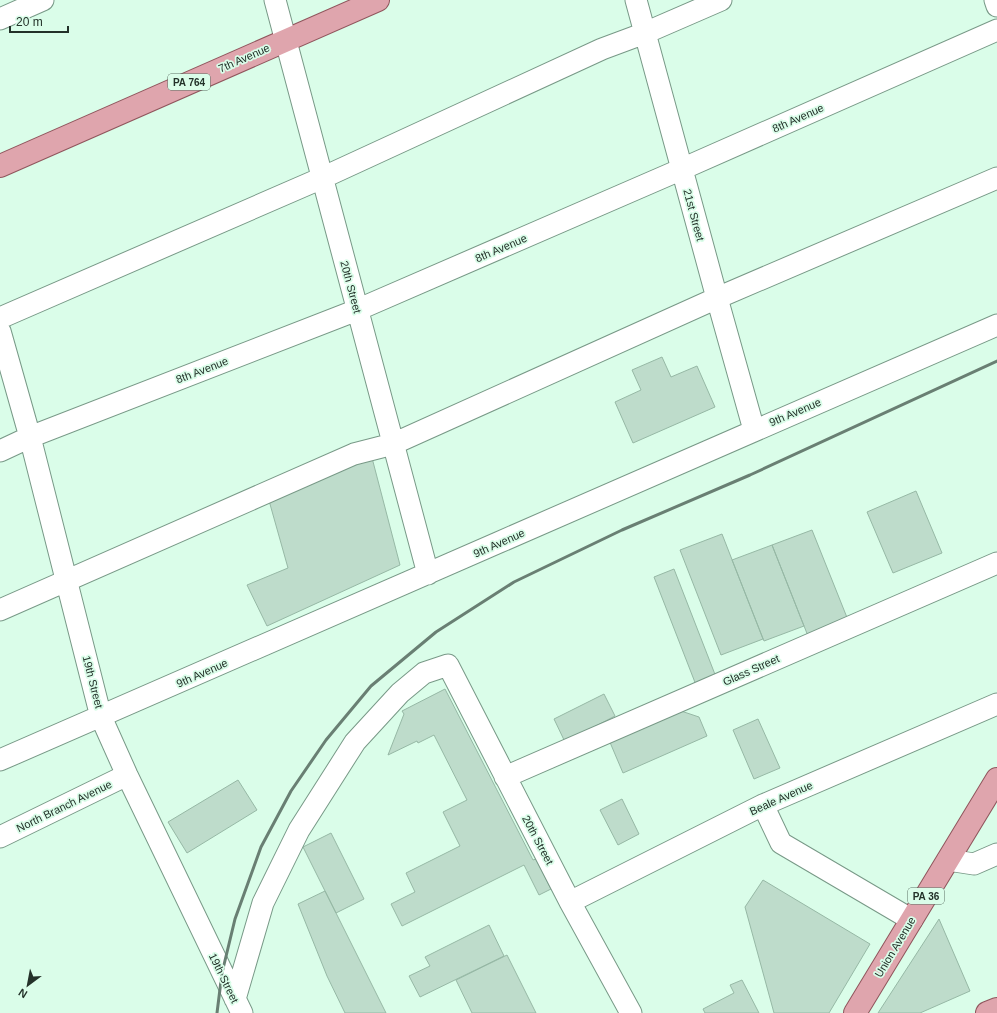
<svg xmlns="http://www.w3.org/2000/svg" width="997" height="1013" font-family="Helvetica,sans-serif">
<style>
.building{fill:#bedccb;stroke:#96b8a5}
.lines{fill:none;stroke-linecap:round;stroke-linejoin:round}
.minor-casing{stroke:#789987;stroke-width:23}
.major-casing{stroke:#8f555c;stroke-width:24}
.minor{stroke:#fff;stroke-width:21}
.major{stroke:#dfa5ad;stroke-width:22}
.rail{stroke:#697f73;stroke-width:3}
.labels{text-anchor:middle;stroke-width:3.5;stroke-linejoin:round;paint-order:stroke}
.shield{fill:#dafde9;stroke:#5a6e63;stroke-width:1}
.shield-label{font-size:10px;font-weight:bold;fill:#233129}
.street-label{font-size:11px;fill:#233129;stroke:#dafde9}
</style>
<rect width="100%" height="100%" fill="#dafde9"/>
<path class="building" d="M662,357L671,377L697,366L715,407L633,443L615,402L641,390L632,370Z
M371,454L400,565L267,626L247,585L288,568L268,497Z
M916,491L942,553L893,573L867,512Z
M812,530L848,620L808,636L772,545Z
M722,534L763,639L721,655L680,550Z
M772,545L804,626L764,641L732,560Z
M674,569L716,677L696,685L654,577Z
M445,689L533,860L536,859L551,889L539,895L524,865L402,926L391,904L415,892L406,873L460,846L443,812L467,800L434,735L418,743L417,741L388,755L404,714L402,711Z
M604,694L615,716L565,742L554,719Z
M678,710L699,717L707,736L623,773L609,740Z
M758,719L780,768L754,779L733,730Z
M238,780L257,810L187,853L168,822Z
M622,799L639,834L618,845L600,810Z
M331,833L364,899L336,913L303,847Z
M763,880L870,944L829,1013H774L745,907Z
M325,891L386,1013H345L327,976L298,904Z
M939,919L970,991L920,1013H878Z
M489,925L504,956L420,997L409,976L430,966L425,957Z
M507,955L536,1013H472L456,980Z
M742,980L759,1013H705L703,1009L734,993L730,985Z"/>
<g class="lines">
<defs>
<path id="minor" d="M275,0L428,574
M636,0L717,298L754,430
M995,0L997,6
M0,19L43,0
M0,318L322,178L602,49L645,33L721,0
M0,331L30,437L101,717L127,775L242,1013
M0,451L30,437L357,310L682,169L997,30
M0,610L354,454L393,444L717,298L997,178
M0,760C333,617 664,468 997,325
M505,777L997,563
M763,805L781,843L912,920
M0,837L127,775
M948,860L974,864L997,854
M570,902L763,805L997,704
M235,999L263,903L299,830L355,742L400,693L424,673L448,665L570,902L631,1013"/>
<path id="major" d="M0,166L378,0
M855,1013L997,779
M987,1013L997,1009"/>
</defs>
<use href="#minor" class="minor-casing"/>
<use href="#major" class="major-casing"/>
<use href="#minor" class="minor"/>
<use href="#major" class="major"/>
<path class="rail" d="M217,1013L222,973L235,919L261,847L291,791L326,740L371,686L436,632L514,582L622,530L750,475L997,361"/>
</g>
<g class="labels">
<g class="shield">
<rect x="168" y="74" width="42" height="16" rx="3"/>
<rect x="908" y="888" width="36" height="16" rx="3"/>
</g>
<g class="shield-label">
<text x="189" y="86">PA 764</text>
<text x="926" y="900">PA 36</text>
</g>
<g class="street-label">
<text transform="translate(244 58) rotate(-24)" y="4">7th Avenue</text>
<text transform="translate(798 118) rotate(-24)" y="4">8th Avenue</text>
<text transform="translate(694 215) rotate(75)" y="4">21st Street</text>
<text transform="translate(501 248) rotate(-23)" y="4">8th Avenue</text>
<text transform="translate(351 287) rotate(75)" y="4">20th Street</text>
<text transform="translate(202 370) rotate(-21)" y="4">8th Avenue</text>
<text transform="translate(795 412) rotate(-23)" y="4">9th Avenue</text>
<text transform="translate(499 543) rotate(-24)" y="4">9th Avenue</text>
<text transform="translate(751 670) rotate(-24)" y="4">Glass Street</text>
<text transform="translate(202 673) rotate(-24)" y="4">9th Avenue</text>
<text transform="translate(93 682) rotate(76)" y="4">19th Street</text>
<text transform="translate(781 798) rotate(-24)" y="4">Beale Avenue</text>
<text transform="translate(64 806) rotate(-26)" y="4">North Branch Avenue</text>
<text transform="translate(538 840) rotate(62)" y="4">20th Street</text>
<text transform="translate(895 947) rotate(-59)" y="4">Union Avenue</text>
<text transform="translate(224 978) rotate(64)" y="4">19th Street</text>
</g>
</g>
<g transform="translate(28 985) rotate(212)" stroke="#dafde9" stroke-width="3" paint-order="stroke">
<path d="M0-3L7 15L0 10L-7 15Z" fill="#233129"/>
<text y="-6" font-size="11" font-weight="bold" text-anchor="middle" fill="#233129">N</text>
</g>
<path d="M10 26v6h58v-6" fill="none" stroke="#233129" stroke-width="2"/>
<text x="16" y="26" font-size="12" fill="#233129" stroke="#dafde9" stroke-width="3" paint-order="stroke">20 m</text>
</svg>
